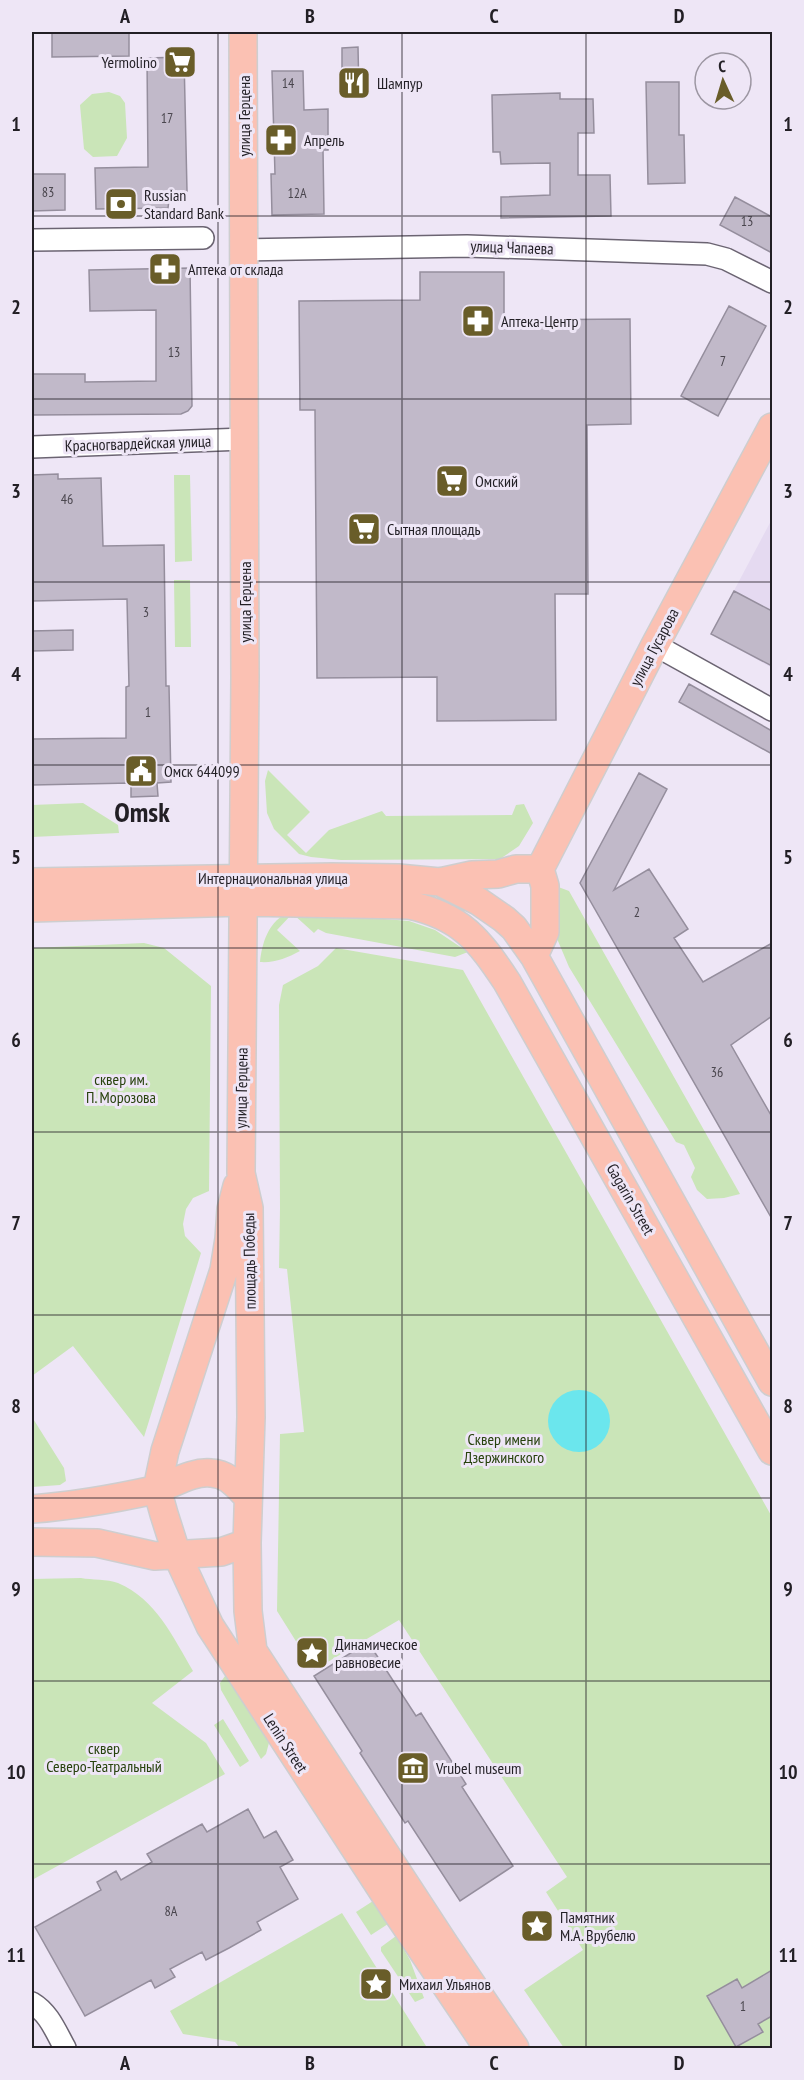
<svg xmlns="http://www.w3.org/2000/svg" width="804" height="2080" font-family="'PT Sans Narrow',sans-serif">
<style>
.built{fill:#e5daf1}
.green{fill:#cae5b8}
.water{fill:#6be6ed}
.building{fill:#c1b9c9;stroke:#958e9d;stroke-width:1.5}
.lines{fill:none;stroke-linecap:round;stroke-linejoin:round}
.minor-casing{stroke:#6b6472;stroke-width:24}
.major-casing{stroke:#cececf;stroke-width:30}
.minor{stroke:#fff;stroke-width:21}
.major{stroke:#fbc1b3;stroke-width:27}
.grid{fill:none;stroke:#221f25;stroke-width:1.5;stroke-opacity:0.55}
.labels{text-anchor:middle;stroke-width:6;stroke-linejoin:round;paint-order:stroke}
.number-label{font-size:14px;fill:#4a464e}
.poi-label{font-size:16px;fill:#221f25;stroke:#eee6f6;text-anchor:start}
.street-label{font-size:16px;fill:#221f25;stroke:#eee6f6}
.park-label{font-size:16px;fill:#27420d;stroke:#eee6f6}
.town-label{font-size:28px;font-weight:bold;fill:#221f25;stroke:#eee6f6}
.neatline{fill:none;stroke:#221f25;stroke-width:2}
.grid-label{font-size:20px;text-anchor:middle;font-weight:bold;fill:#221f25}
</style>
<rect width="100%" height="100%" fill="#eee6f6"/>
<path class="built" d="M772,519V668L711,634Z"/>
<path class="green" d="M109,92L120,96L125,103L127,138L117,156L93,157L84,149L80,105L92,94Z
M174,475H190L192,561L175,562Z
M174,580H190L191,647H175Z
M268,770L310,812L287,835L306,853L329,830L382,811L386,816L512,815L516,805L524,804L533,823L519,846L500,859L341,860L311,857L299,854L274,829L267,813L265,781Z
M83,803L118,825L119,833L32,837V805Z
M553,885L569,891L740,1194L724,1198L707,1199L697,1190L691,1177L695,1168L684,1145L676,1142L569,967L558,941Z
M285,914H292L277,930L300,951C287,958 275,963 260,962C262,943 268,924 285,914Z
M293,914H324L409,921L435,930L468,952L455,957L326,933L318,929L314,933Z
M144,943L164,948L211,986L209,1191L193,1198L186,1209L183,1224L185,1236L201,1253L144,1437L73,1346L32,1376V948Z
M336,948L463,970L772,1517V2048H564L524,1990L583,1950L546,1892L567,1877L399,1620L314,1670L277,1611L280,1434L304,1432L287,1269L279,1268L280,1208L279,1005L283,985L318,966Z
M32,1417L64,1468L66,1481L60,1485L32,1487Z
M81,1578C92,1580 107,1579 118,1583C156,1599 173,1637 193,1671L152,1703L206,1743L225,1774L32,1880V1579Z
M225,1676H228L270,1739L266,1754L261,1759L221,1690L220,1683Z
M223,1719L249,1761L240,1767L214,1725Z
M373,1901L388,1924L371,1935L356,1912Z
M342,1913L426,2046L423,2048H240L235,2042L183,2034L170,2011Z
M396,1936L410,1960L424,1998L415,2002L381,1951V1947Z"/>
<path class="water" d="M548 1421a31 31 0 1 1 62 0a31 31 0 1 1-62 0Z"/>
<path class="building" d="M52,32H129V56L52,57Z
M358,47L359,95H342V48Z
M184,57L187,191H180L169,200L168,208L96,209L95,168L148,167L147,58Z
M272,71H303L304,110L328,109V150H323L324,214L272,215L271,174H275Z
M646,82H679V135H684L685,183L648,184Z
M560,93V99H593L594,133H578V175H610L611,216L501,218V197L550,195V163L501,164L500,152H493L492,95Z
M32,174H65V210L32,211Z
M735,197L772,217V253L720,225Z
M190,268L192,406L188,411L181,414L32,415V374H85V382L156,381V310L90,311L89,270Z
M420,272H504V320L630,319L631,424L587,425L588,594H555L556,720L437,721V677L317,678L315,410H300L299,301L420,300Z
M729,306L766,326L718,416L681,396Z
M58,474V479L101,478L103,546L164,545L166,686H169L171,782L157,783L158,796L131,797V783L32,785V739L126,738V687L129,686L127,599L32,601V475Z
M734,591L772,611V666L711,634Z
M73,630V650L32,651V631Z
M689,684L772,731V754L679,702Z
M639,773L667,789L614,890L649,869L688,929L674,938L703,982L772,943V1016L731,1045L772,1117V1219L580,883Z
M368,1642L416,1716L421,1713L466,1784L462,1787L513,1866L460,1901L408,1821L405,1823L360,1753L362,1751L314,1676Z
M248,1809L264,1838L276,1831L293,1860L280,1867L298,1899L257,1922L261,1930L229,1948L206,1960L202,1952L170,1969L175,1977L155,1988L151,1980L85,2016L35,1927L101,1890L97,1882L116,1871L121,1880L152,1862L147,1854L178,1837L202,1824L207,1832Z
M772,1970V2016L758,2024L763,2032L736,2047L707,1996L737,1979L742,1988Z"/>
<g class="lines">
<defs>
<path id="minor" d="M32,240L203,238
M245,250L467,246L707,254L726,259L772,282
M32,447L244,439
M655,645L772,710
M32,2003C49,2013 56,2032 65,2048"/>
<path id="major" d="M243,32L245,677L241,1173L249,1208L251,1417L247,1543L248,1611L253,1651L445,1945L515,2048
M540,869L655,645L772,427
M32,882L332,877L398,878L440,882L478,901L504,919L514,928L534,956L772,1382
M440,882L472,875L498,874L516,869H540
M32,908L243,902L409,905C461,916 479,940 507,982L772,1451
M534,956L545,932V886L540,869
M237,1186L231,1209L229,1239L224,1270L165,1451L157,1489L164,1514L177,1555L210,1626L395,1910L488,2048
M32,1509C73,1506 113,1499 154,1490C172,1485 191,1471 211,1473C228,1474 236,1485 248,1497
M32,1542L97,1543L155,1556L221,1552L247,1543"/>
</defs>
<use href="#minor" class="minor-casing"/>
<use href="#major" class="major-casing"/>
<use href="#minor" class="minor"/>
<use href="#major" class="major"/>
</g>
<path class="grid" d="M218,32V2048M402,32V2048M586,32V2048M32,216H772M32,399H772M32,582H772M32,765H772M32,948H772M32,1132H772M32,1315H772M32,1498H772M32,1681H772M32,1864H772"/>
<defs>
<symbol id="supermarket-square" viewBox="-11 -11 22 22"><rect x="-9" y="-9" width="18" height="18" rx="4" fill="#695d29" stroke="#eee6f6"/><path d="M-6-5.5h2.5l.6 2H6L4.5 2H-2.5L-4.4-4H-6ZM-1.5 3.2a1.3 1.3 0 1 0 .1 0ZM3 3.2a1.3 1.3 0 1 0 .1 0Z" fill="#fff"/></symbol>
<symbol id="restaurant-square" viewBox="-11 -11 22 22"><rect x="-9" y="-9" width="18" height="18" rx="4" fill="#695d29" stroke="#eee6f6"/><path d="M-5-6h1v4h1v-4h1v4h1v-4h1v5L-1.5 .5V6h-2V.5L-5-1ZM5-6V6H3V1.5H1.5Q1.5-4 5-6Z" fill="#fff"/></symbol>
<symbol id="pharmacy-square" viewBox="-11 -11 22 22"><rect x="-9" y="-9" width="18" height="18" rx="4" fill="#695d29" stroke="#eee6f6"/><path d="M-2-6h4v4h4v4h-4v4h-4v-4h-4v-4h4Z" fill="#fff"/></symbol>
<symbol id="bank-square" viewBox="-11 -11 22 22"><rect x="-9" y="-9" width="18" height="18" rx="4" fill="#695d29" stroke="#eee6f6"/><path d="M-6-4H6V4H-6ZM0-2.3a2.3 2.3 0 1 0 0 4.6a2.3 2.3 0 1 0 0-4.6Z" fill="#fff"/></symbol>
<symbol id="civic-square" viewBox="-11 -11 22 22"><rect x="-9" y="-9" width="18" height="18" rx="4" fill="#695d29" stroke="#eee6f6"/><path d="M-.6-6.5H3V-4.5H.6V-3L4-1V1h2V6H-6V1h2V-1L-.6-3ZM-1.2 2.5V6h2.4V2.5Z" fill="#fff"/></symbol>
<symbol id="sight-square" viewBox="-11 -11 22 22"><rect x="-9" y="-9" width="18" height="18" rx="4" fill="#695d29" stroke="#eee6f6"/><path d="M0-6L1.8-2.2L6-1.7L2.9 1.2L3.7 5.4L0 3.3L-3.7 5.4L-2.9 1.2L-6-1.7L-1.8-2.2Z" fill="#fff"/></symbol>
<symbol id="museum-square" viewBox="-11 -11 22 22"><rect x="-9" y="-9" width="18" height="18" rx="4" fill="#695d29" stroke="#eee6f6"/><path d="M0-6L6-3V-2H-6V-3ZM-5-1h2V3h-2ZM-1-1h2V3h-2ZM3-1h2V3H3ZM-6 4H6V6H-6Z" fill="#fff"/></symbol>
</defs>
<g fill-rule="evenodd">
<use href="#supermarket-square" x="161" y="43" width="38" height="38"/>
<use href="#restaurant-square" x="335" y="64" width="38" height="38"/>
<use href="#pharmacy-square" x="262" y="121" width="38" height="38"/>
<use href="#bank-square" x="102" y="185" width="38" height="38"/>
<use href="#pharmacy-square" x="146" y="250" width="38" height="38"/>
<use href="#pharmacy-square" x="459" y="302" width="38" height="38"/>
<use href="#supermarket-square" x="433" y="462" width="38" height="38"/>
<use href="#supermarket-square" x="345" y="510" width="38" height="38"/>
<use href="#civic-square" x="122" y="752" width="38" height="38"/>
<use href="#sight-square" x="293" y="1634" width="38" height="38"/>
<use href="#museum-square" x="394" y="1749" width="38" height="38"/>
<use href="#sight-square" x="518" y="1907" width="38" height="38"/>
<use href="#sight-square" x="357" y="1965" width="38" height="38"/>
</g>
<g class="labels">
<g class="number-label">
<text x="288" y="88">14</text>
<text x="167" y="123">17</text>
<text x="48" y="197">83</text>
<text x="297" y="198">12А</text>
<text x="747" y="226">13</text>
<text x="174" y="357">13</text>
<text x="723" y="366">7</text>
<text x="67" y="504">46</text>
<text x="146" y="617">3</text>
<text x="148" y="717">1</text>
<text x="637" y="917">2</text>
<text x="717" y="1077">36</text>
<text x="171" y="1916">8А</text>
<text x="743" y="2011">1</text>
</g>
<g class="poi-label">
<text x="157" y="68" text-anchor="end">Yermolino</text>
<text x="377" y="89">Шампур</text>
<text x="304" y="146">Апрель</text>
<text x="144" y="201">Russian<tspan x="144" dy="18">Standard Bank</tspan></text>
<text x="188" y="275">Аптека от склада</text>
<text x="501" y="327">Аптека-Центр</text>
<text x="475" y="487">Омский</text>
<text x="387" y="535">Сытная площадь</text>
<text x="164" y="777">Омск 644099</text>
<text x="335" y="1650">Динамическое<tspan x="335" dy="18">равновесие</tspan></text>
<text x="436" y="1774">Vrubel museum</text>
<text x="560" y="1923">Памятник<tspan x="560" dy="18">М.А. Врубелю</tspan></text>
<text x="399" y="1990">Михаил Ульянов</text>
</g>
<g class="street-label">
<text transform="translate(244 116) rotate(-90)" y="6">улица Герцена</text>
<text transform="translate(512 247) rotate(2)" y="6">улица Чапаева</text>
<text transform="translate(138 443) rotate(-2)" y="6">Красногвардейская улица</text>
<text transform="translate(245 602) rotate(-90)" y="6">улица Герцена</text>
<text transform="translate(654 647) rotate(-62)" y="6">улица Гусарова</text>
<text x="273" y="884">Интернациональная улица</text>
<text transform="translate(241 1088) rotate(-89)" y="6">улица Герцена</text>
<text transform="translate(631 1199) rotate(60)" y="6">Gagarin Street</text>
<text transform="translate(249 1261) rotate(-91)" y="6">площадь Победы</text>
<text transform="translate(286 1743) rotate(57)" y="6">Lenin Street</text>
</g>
<g class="park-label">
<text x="121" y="1085">сквер им.<tspan x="121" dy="18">П. Морозова</tspan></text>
<text x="504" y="1445">Сквер имени<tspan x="504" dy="18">Дзержинского</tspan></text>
<text x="104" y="1754">сквер<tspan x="104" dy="18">Северо-Театральный</tspan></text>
</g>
<g class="town-label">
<text x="142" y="822">Omsk</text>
</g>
</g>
<rect width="804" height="2080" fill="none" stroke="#eee6f6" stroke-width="66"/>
<g transform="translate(723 81) rotate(356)"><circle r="28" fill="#eee6f6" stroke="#9c96a2" stroke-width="1.5"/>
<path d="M0-4.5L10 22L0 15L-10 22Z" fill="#695d29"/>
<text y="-9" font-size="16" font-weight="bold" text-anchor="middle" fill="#221f25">С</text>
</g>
<rect x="33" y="33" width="738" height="2014" class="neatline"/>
<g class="grid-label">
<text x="125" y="23">A</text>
<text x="310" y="23">B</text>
<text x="494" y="23">C</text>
<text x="679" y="23">D</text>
<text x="16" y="131">1</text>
<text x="788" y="131">1</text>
<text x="16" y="314">2</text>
<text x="788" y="314">2</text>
<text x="16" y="498">3</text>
<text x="788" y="498">3</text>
<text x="16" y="681">4</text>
<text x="788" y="681">4</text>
<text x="16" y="864">5</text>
<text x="788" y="864">5</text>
<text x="16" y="1047">6</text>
<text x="788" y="1047">6</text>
<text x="16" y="1230">7</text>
<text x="788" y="1230">7</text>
<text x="16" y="1413">8</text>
<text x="788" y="1413">8</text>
<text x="16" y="1596">9</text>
<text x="788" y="1596">9</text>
<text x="16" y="1779">10</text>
<text x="788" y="1779">10</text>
<text x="16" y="1962">11</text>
<text x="788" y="1962">11</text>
<text x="125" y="2070">A</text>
<text x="310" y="2070">B</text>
<text x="494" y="2070">C</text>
<text x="679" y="2070">D</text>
</g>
</svg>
